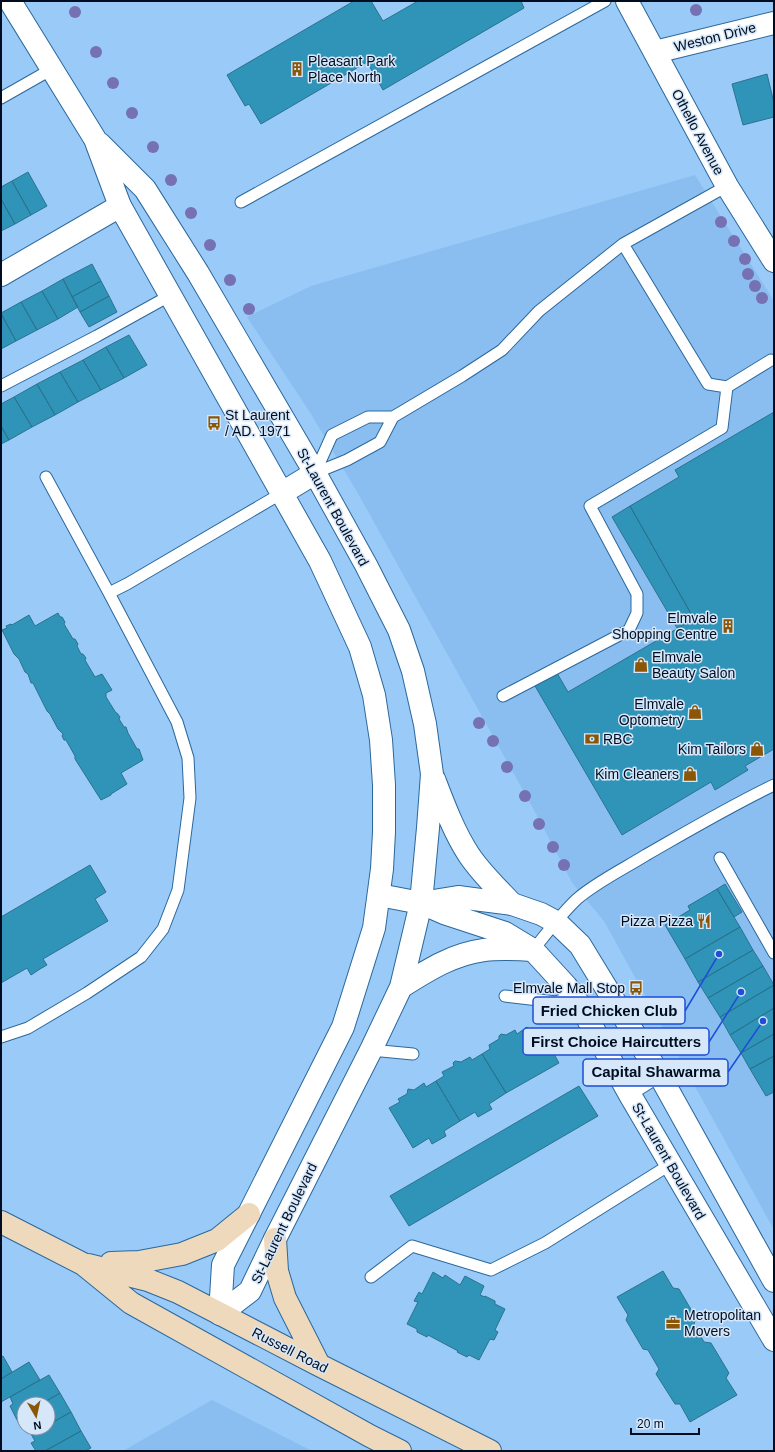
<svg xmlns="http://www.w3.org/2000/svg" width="775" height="1452" font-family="Arial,sans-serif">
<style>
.built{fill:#8abef1}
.building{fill:#3094b9;stroke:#2a738f}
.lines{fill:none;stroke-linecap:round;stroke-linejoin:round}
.service-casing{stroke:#2b689c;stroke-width:13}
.minor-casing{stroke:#2b689c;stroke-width:24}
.tertiary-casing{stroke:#2b689c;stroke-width:24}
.secondary-casing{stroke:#2b689c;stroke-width:24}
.service{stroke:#fff;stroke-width:11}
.minor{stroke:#fff;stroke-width:22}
.tertiary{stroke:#fff;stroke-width:22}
.secondary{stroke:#efd9bc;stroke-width:22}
.tree{fill:#7571b3}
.labels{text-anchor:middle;stroke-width:3;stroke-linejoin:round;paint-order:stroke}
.street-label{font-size:14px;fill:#000d21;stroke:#d5e7f9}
.poi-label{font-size:14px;fill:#000d21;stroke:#d5e7f9;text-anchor:end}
.leader{fill:none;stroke:#1d4ed8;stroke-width:1.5}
.callout-dot{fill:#1d4ed8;stroke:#d5e7f9;stroke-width:1.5}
.callout{fill:#d5e7f9;stroke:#1d4ed8;stroke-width:1.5}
.callout-label{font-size:15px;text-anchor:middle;font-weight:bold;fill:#000d21}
</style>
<rect width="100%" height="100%" fill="#99caf8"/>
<path class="built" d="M695,175L774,301V1230L604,921L573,884L534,810L360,497L311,414L247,317L311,286Z
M212,1400L312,1451H123Z"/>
<path class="building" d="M354,1H371L383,21L418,1H521L524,8L383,90L367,62L261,124L249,104L245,106L227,75Z
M767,74L774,103V117L743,125L732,84Z
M28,172L47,206L31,215L12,181Z
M12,181L31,215L15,224L1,199V187Z
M1,199L15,224L1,231Z
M92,264L101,281L72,297L63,279Z
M63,279L78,307L58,319L42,291Z
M101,281L109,296L80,312L72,297Z
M42,291L58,319L37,330L21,302Z
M109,296L117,312L89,327L80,312Z
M21,302L37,330L16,341L1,313Z
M1,314L16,341L1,349Z
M129,335L147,365L124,378L106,347Z
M106,347L124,378L101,390L83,360Z
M83,360L101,390L78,402L60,372Z
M60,372L78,402L55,415L37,384Z
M37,384L55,415L32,427L14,397Z
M14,397L32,427L9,440L1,426V404Z
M774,412V749L745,766L748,770L715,790L711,782L622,835L535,686L557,673L568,692L694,619L630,506L679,477L675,470Z
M1,426L9,440L1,444Z
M630,506L694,619L677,628L612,517Z
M58,613L60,617H62L65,622L64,624L73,639H75L78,644L77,646L81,654H83L86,658L85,660L95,677L102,674L112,690L106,693V697L116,713H117L120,717L119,719L124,727H126L128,733L137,749H139L143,760L121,773L127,784L111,794V795L101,800L75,759V756L66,740H64L62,736L63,734L58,729L50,714L47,711L33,683H31L28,674L25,672L19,659L14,654L2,630L7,628L6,626L11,624L12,625L29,615L35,626Z
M90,865L106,892L95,899L108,921L43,959L47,965L40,969L31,975L27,968L1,983V917Z
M725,884L742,912L734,917L717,889Z
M717,889L740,927L685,959L665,925L690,910L688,906Z
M740,927L753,950L698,982L685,959Z
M753,950L763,966L708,998L698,982Z
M763,966L774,985L720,1017L708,998Z
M774,985V1008L730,1035L720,1017Z
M774,1008V1034L741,1053L730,1035Z
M527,1027L542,1051L550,1047L559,1063L506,1093L482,1054L490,1049L489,1045L499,1039V1036L501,1034L506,1035L515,1030L517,1034Z
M774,1034V1056L750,1069L741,1053Z
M482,1054L506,1093L489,1104L492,1109L478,1117L475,1112L460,1121L436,1081L444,1076L442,1072L454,1066L453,1063L455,1061L461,1062L470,1057L472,1060Z
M774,1056V1092L766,1096L750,1069Z
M436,1081L460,1121L444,1131L446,1136L432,1144L429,1138L413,1148L389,1108L400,1102L398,1099L407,1094L408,1089L414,1090L424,1083L426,1087Z
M579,1086L598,1116L409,1226L390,1196Z
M663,1271L673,1288L679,1289L696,1318L694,1324L704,1342L711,1343L729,1373L726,1378L737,1395L690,1422L680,1404H675L656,1374L659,1369L648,1350L643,1349L626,1320L628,1315L617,1297Z
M433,1272L443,1278L445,1275L460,1285L465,1276L484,1286L480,1295L485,1297V1296L495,1301V1304L505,1309L495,1330L498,1332L494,1340L490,1339L479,1360L469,1355L467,1357L457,1352L458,1351L428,1335L427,1337L417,1332V1329L407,1324L418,1302L414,1301L419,1292L422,1294Z
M3,1356L12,1372L1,1379V1357Z
M29,1362L40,1380L1,1402V1379Z
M49,1375L60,1393L41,1404H24V1414L16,1418L10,1406L13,1404L10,1397Z
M60,1393L71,1412L48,1425V1404H41Z
M71,1412L81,1431L45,1451H36L31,1443L35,1441L31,1434L42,1428H48V1425Z
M24,1414V1428L22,1429L16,1418Z
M28,1428H42L31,1434Z
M81,1431L91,1448L85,1451H45Z"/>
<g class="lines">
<defs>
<path id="service" d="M1,98L52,69
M241,202L605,1
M623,244L708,384L727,387
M1,386L97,336L171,295
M315,473L347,460L380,442L393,417L462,376L502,350L539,311L623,244L727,186
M315,473L332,435L368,417H393
M46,477L109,593
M503,696L629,630L637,613V594L590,506L722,428L727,387L771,360
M720,858L774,953
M533,950C547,933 561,914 577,899C595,883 625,868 646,855C688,831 730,806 774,785
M505,996L556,1002L574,996
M1,1037L28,1028L87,993L141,957L163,929L178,890L190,798L188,758L177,722L109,593L127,584L282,493
M371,1050L413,1054
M630,1095L660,1076
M371,1277L412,1246L491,1270L545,1243L671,1164"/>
<path id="minor" d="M627,1L727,186L774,261
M655,52L774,23
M1,275L120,206
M379,895L421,903L444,913L505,933L533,950L566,986L574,996L590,1023L630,1095L774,1340
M421,903L458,897L512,904L541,914L556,922L580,945L660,1076L774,1281"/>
<path id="tertiary" d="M10,1L95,139L120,206L320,561L360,647L374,695L381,740L384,785V832L382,869L374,928L343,1027L223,1265L220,1314
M100,144L145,189L198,273L315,473L366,565L399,630L413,671L425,724L432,774L428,828L421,903L401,987L371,1050L275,1239L250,1291L220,1314
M282,493L315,473
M434,779C444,805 454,832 469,855C481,873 497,888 512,904
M401,987C428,970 453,954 484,950C500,948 517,949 533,950"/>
<path id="secondary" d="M1,1222L83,1264L131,1303L370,1436L400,1451
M275,1239L277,1271L285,1298L319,1365
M111,1263L139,1262L182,1254L217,1240L249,1214
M88,1265L148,1280L178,1292L319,1365L490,1451"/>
</defs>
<use href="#service" class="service-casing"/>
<use href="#minor" class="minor-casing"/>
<use href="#tertiary" class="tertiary-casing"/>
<use href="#secondary" class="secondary-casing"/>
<use href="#service" class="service"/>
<use href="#minor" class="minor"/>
<use href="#tertiary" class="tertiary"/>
<use href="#secondary" class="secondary"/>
</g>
<g class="tree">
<circle cx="696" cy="10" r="6"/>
<circle cx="75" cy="12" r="6"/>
<circle cx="96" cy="52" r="6"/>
<circle cx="113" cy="83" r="6"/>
<circle cx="132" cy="113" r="6"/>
<circle cx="153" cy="147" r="6"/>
<circle cx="171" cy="180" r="6"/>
<circle cx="191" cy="213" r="6"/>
<circle cx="721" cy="222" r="6"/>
<circle cx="734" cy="241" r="6"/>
<circle cx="210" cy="245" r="6"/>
<circle cx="745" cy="259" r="6"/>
<circle cx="748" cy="274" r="6"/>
<circle cx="230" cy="280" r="6"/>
<circle cx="755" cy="286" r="6"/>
<circle cx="762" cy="298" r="6"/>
<circle cx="249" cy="309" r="6"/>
<circle cx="479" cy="723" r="6"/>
<circle cx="493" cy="741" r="6"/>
<circle cx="507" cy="767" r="6"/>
<circle cx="525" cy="796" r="6"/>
<circle cx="539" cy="824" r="6"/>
<circle cx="553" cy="847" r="6"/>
<circle cx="564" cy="865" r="6"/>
</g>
<defs>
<symbol id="building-bare" viewBox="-9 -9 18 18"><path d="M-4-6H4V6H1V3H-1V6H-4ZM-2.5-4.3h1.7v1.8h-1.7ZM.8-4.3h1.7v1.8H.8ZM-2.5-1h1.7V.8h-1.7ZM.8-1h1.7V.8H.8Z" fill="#8c5607" stroke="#d5e7f9" stroke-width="2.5" paint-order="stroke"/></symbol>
<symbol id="bus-bare" viewBox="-9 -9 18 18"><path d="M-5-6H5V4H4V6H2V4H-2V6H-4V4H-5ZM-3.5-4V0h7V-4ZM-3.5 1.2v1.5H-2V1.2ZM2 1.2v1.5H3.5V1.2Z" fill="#8c5607" stroke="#d5e7f9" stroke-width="2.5" paint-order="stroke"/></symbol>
<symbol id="shop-bare" viewBox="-9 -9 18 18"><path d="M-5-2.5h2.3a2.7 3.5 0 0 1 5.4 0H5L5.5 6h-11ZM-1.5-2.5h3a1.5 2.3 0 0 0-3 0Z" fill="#8c5607" stroke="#d5e7f9" stroke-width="2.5" paint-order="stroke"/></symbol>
<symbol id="bank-bare" viewBox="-9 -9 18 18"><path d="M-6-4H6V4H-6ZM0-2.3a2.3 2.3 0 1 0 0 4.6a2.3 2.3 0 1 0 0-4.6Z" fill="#8c5607" stroke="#d5e7f9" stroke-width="2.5" paint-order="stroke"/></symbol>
<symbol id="restaurant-bare" viewBox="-9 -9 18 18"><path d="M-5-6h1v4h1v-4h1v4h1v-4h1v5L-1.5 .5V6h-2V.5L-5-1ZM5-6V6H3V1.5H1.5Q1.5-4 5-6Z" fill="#8c5607" stroke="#d5e7f9" stroke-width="2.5" paint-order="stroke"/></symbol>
<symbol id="office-bare" viewBox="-9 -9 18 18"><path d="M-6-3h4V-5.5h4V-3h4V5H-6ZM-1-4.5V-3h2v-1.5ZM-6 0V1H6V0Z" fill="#8c5607" stroke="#d5e7f9" stroke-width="2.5" paint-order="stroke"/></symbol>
</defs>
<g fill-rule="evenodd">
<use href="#building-bare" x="287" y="59" width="20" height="20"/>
<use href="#bus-bare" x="204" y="413" width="20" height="20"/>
<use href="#building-bare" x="718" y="616" width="20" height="20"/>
<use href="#shop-bare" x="631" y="655" width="20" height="20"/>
<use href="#shop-bare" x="685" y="702" width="20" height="20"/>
<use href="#bank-bare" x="582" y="729" width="20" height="20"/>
<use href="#shop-bare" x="747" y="739" width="20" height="20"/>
<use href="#shop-bare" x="680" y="764" width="20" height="20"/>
<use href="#restaurant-bare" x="694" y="911" width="20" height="20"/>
<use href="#bus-bare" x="626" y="978" width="20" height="20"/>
<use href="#office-bare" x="663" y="1313" width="20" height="20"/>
</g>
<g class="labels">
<g class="street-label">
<text transform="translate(715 37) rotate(-14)" y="5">Weston Drive</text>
<text transform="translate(698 132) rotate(62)" y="5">Othello Avenue</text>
<text transform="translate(333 507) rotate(61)" y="5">St-Laurent Boulevard</text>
<text transform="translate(669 1161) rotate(60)" y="5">St-Laurent Boulevard</text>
<text transform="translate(284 1223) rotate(-64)" y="5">St-Laurent Boulevard</text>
<text transform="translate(290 1350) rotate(27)" y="5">Russell Road</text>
</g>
<g class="poi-label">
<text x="308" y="66" text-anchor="start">Pleasant Park<tspan x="308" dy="16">Place North</tspan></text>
<text x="225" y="420" text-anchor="start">St Laurent<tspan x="225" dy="16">/ AD. 1971</tspan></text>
<text x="717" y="623">Elmvale<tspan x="717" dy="16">Shopping Centre</tspan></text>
<text x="652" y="662" text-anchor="start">Elmvale<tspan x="652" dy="16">Beauty Salon</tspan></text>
<text x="684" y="709">Elmvale<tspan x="684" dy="16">Optometry</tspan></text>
<text x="603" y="744" text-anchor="start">RBC</text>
<text x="746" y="754">Kim Tailors</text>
<text x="679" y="779">Kim Cleaners</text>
<text x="693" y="926">Pizza Pizza</text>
<text x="625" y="993">Elmvale Mall Stop</text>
<text x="684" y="1320" text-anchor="start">Metropolitan<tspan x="684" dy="16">Movers</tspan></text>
</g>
</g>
<path class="leader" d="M719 954L685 1011M741 992L709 1042M763 1021L728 1072"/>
<g class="callout-dot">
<circle cx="719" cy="954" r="4"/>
<circle cx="741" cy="992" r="4"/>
<circle cx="763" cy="1021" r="4"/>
</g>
<g class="callout">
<rect x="533" y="997" width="152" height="27" rx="4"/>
<rect x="523" y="1028" width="186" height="27" rx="4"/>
<rect x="583" y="1059" width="145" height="27" rx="4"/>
</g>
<g class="callout-label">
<text x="609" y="1016">Fried Chicken Club</text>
<text x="616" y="1047">First Choice Haircutters</text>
<text x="656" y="1077">Capital Shawarma</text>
</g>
<rect width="775" height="1452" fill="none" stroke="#000d21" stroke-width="4"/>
<g transform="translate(36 1416) rotate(171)"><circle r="19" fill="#d5e7f9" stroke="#8090a3"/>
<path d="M0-3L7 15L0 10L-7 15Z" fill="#8c5607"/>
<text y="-6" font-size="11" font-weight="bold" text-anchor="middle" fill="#000d21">N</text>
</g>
<path d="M631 1428v6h68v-6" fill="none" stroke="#000d21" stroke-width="2"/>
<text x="637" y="1428" font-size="12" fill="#000d21" stroke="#d5e7f9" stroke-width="3" paint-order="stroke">20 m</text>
</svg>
